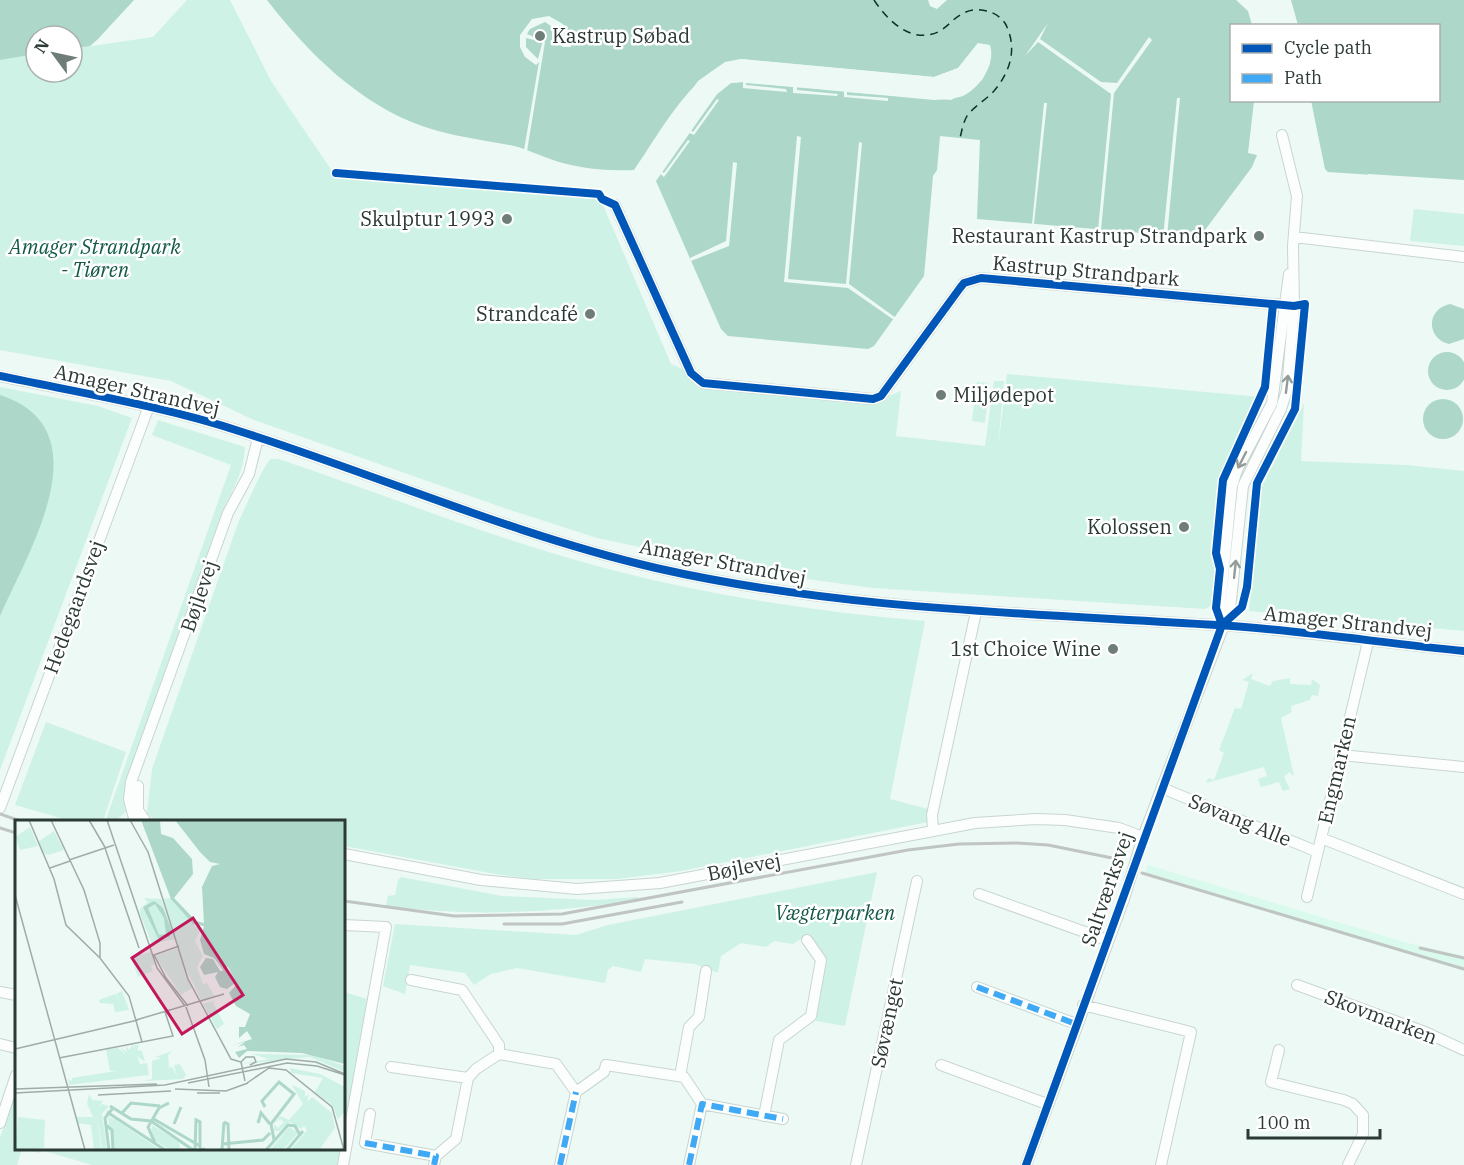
<svg xmlns="http://www.w3.org/2000/svg" width="1464" height="1165" font-family="'IBM Plex Serif',serif">
<style>
.built{fill:#dafaee}
.green{fill:#cff2e6}
.water{fill:#add7c9}
.pier{fill:#ecf9f4}
.lines{fill:none;stroke-linecap:round;stroke-linejoin:round}
.ferry{stroke:#043629;stroke-width:1.5;stroke-dasharray:8 6;stroke-linecap:butt}
.minor-casing{stroke:#c8d5d0;stroke-width:12}
.minor{stroke:#fcfefd;stroke-width:10}
.rail{stroke:#c0c4c3;stroke-width:3}
.quiet{stroke:#3fa9f5;stroke-width:6;stroke-dasharray:12 6;stroke-linecap:butt}
.cycleway-casing{stroke:#fff;stroke-width:11}
.cycleway{stroke:#0057b8;stroke-width:8}
.oneway{stroke:#949c99}
.poi-dot{fill:#6f7d78;stroke:#fff;stroke-width:2}
.labels{text-anchor:middle;stroke-width:5;stroke-linejoin:round;paint-order:stroke}
.poi-label{font-size:20px;fill:#2b3a35;stroke:#fff;text-anchor:end}
.park-label{font-size:20px;font-style:italic;fill:#125846;stroke:#fff}
.street-label{font-size:20px;fill:#2b3a35;stroke:#fff}
.inset-river{fill:none;stroke:#add7c9;stroke-width:3}
.inset-road{fill:none;stroke:#9fada8;stroke-width:1.5}
.view{fill:#c2185b;fill-opacity:0.15;stroke:#c2185b;stroke-width:3}
.inset-edge{fill:none;stroke:#2b3a35;stroke-width:3}
</style>
<rect width="100%" height="100%" fill="#ecf9f4"/>
<path class="built" d="M1148,865L1404,942L1464,956V971L1144,875Z"/>
<path class="green" d="M187,0H230L271,81L336,177L600,198L671,364L700,377L872,403L901,391L896,436L985,446L994,381H1004L998,448L1007,374L1260,397L1220,483L1214,554L1218,572L1214,604L1205,609L873,588L807,579L673,554L597,538L507,509L254,420L171,381L0,350V60L36,54V72H72V49L153,37Z
M1414,209L1464,214V246L1410,241Z
M977,382L989,383L985,423L972,421Z
M0,387L98,406L132,418L0,770Z
M1304,403L1301,461L1406,465L1464,471V631L1249,611L1261,488Z
M158,420L245,447C244,471 233,490 223,510L133,767L124,802L126,812L115,821L105,822L231,465L152,435Z
M271,459H279C391,497 502,542 616,571C718,597 820,612 925,621L890,799L928,809V822L681,871L617,879H533L495,874L344,846V822H156L147,813L152,769L238,523C243,512 265,462 271,459Z
M1253,673L1251,679L1270,686L1273,681L1290,678V684L1311,685L1312,679L1320,685L1318,696L1312,695L1310,700L1291,706L1292,712L1281,718L1294,776L1289,772L1284,777L1290,789L1283,791L1279,782L1261,787L1258,779L1267,776L1264,767L1206,783L1208,778L1214,780L1224,753L1219,750L1235,708L1241,709L1249,682L1242,680Z
M46,722L126,752L103,821H71L15,805Z
M877,872L845,1026L816,1021L826,961L809,934L793,944L774,941L766,947L741,943L721,956L718,973L695,964L645,959L641,972L613,966L608,970L605,983L517,968L491,974L474,985L465,973L410,965L405,994L383,986L395,924L576,935L608,925Z
M401,877L502,896L594,900L638,897L636,900C552,913 471,917 386,906L388,896L395,895L398,880Z
M344,992L367,999L344,1130Z
M16,1090V1148L22,1149L17,1165H0V1138Z
M24,1149L340,1148V1149L337,1165H92L41,1150L40,1153Z"/>
<path class="water" d="M0,0H134L97,40L90,46L72,49V36H36V54L0,60Z
M267,0H928L930,6L937,9L947,0H1236L1248,11L1252,25L1232,26V100L1254,101L1248,153L1257,155L1252,167L1199,238L977,219L980,140L940,136L937,170L933,176L924,276L874,346L868,349L728,336L721,329L656,181L717,94L731,83L741,82L934,100C943,99 955,99 963,96C980,88 996,64 990,45L978,43L958,68L934,77L741,59C693,67 661,132 634,170C606,171 580,169 553,160C540,156 527,149 514,146C485,140 454,137 425,127C360,105 308,53 267,0Z
M1291,0H1464V181L1328,172L1325,169L1311,101L1438,100V26L1298,25Z
M1450,304L1464,309V339L1449,344C1426,338 1426,309 1450,304Z
M1428 371a19 19 0 1 1 38 0a19 19 0 1 1-38 0Z
M0,395C105,429 28,552 0,616Z
M1423 419a20 20 0 1 1 40 0a20 20 0 1 1-40 0Z"/>
<path class="pier" d="M549,16L563,24L569,35L571,47H562L563,41L558,31L545,22L530,29L527,34L534,37V40L526,38V47L538,59L543,40L545,42L527,151L524,150L539,62L536,65L525,57L520,47V35L532,19Z
M1048,23L1040,39L1101,82L1117,83L1149,37L1152,40L1114,93L1101,230H1098L1111,94L1038,42L1025,56Z
M978,43L970,61L960,70L935,80L741,62L726,65L700,83L633,173L698,81L725,62L741,59L934,77L958,68Z
M989,57L990,63L982,80L972,89L951,100L847,92V95L888,98V101L844,97V91L797,87V90L838,94L837,96L793,93V87L746,83V85L786,89L787,92L743,88V82L731,83L717,94L691,130L693,132L717,99L719,100L694,135L689,133L661,171L664,173L688,140L690,141L664,177L659,173L658,170L715,92L730,81L745,79L950,97L970,87L979,78Z
M1177,98H1180L1167,237H1163Z
M1308,100L1311,101L1323,166L1327,175L1320,167Z
M1044,103H1047L1034,224H1032Z
M797,136L801,137L788,279L846,284L859,142L862,143L849,284L896,318L894,320L848,288L784,282Z
M733,162L737,163L729,246L691,261L690,258L726,241Z
M1368,174L1464,180V184L1368,177Z"/>
<g class="lines">
<path class="ferry" d="M874,0C888,21 911,44 938,32C948,27 954,17 964,13C978,5 1001,12 1007,27C1017,50 1010,72 994,91C986,100 974,106 967,116C963,123 962,130 960,138"/>
<defs>
<path id="minor" d="M615,205L691,373L703,383L873,399L881,396L960,288L964,283L981,278L1294,306
M1294,237L1464,257
M0,376C81,393 163,406 242,432C380,476 514,535 656,568C841,610 1029,613 1217,625C1299,630 1382,643 1464,651
M1222,625L1220,608L1232,486L1237,470L1272,403L1289,274
M1341,755L1464,767
M138,786V810L146,822
M1162,788L1318,852
M0,808L149,406
M135,822L129,799L131,782L228,513L249,474L258,438
M933,829L932,815L976,612
M1321,838L1464,894
M344,854L481,880L577,889L660,883L975,823L1036,819L1065,820L1119,828L1143,837
M979,894L1107,940
M1307,897L1368,642
M411,980L462,990L499,1045V1054
M1297,985L1425,1032L1464,1050
M977,987L1076,1024
M0,992L16,995
M1083,1005L1191,1032L1161,1165
M0,1044L16,1048
M1279,1050L1271,1082L1344,1100L1353,1104L1363,1115V1134L1348,1165
M941,1065L1047,1104
M391,1067L468,1078
M680,1076L689,1027L699,1017L706,971
M370,1114L365,1143L436,1156L434,1165
M764,1116L779,1040L811,1016L821,960L807,940
M0,1123L16,1075
M436,1156L456,1139L468,1078L476,1069L499,1054L556,1064L576,1092L604,1072L606,1065L684,1077L702,1104
M343,1165L386,927L344,925
M560,1165L576,1092
M689,1165L702,1104L783,1119
M856,1165L917,881
M1026,1165L1124,899L1143,837L1230,609L1243,486L1281,409L1287,390L1294,306L1293,246L1297,196L1282,135"/>
</defs>
<use href="#minor" class="minor-casing"/>
<use href="#minor" class="minor"/>
<path class="rail" d="M0,814L23,822
M0,828L16,833
M1142,873L1464,969
M344,901L454,916L562,914L908,850L959,844L1017,843L1048,845L1122,860
M504,924H562L682,902
M1420,948L1464,958"/>
<path class="quiet" d="M977,987L1076,1024
M365,1143L436,1156L434,1165
M560,1165L576,1092
M689,1165L702,1104L783,1119"/>
<defs>
<path id="cycleway" d="M336,173L599,194L602,199L615,205L691,373L703,383L873,399L881,396L960,288L964,283L981,278L1294,306L1305,304L1295,409L1257,483L1247,587L1242,607L1222,625L1026,1165
M0,376C81,393 163,406 242,432C380,476 514,535 656,568C841,610 1029,613 1217,625C1299,630 1382,643 1464,651
M1222,625L1216,608L1220,569L1216,553L1223,480L1265,387L1273,304"/>
</defs>
<use href="#cycleway" class="cycleway-casing"/>
<use href="#cycleway" class="cycleway"/>
</g>
<defs><path id="oneway-shaft" d="M-6 0H5M1.5-3L5.5 0L1.5 3" fill="none" stroke-width="1.6" stroke-linecap="round" stroke-linejoin="round" transform="scale(1.5)"/></defs>
<g class="oneway">
<use href="#oneway-shaft" transform="translate(1287 384) rotate(-83)"/>
<use href="#oneway-shaft" transform="translate(1242 460) rotate(117)"/>
<use href="#oneway-shaft" transform="translate(1235 569) rotate(-84)"/>
</g>
<g class="poi-dot">
<circle cx="540" cy="36" r="6"/>
<circle cx="507" cy="219" r="6"/>
<circle cx="1259" cy="236" r="6"/>
<circle cx="590" cy="314" r="6"/>
<circle cx="941" cy="395" r="6"/>
<circle cx="1184" cy="527" r="6"/>
<circle cx="1113" cy="649" r="6"/>
</g>
<g class="labels">
<g class="poi-label">
<text x="552" y="43" text-anchor="start">Kastrup Søbad</text>
<text x="495" y="226">Skulptur 1993</text>
<text x="1247" y="243">Restaurant Kastrup Strandpark</text>
<text x="578" y="321">Strandcafé</text>
<text x="953" y="402" text-anchor="start">Miljødepot</text>
<text x="1172" y="534">Kolossen</text>
<text x="1101" y="656">1st Choice Wine</text>
</g>
<g class="park-label">
<text x="95" y="254">Amager Strandpark<tspan x="95" dy="23">- Tiøren</tspan></text>
<text x="835" y="920">Vægterparken</text>
</g>
<g class="street-label">
<text transform="translate(1086 271) rotate(5)" y="7">Kastrup Strandpark</text>
<text transform="translate(137 390) rotate(13)" y="7">Amager Strandvej</text>
<text transform="translate(723 562) rotate(11)" y="7">Amager Strandvej</text>
<text transform="translate(199 596) rotate(-71)" y="7">Bøjlevej</text>
<text transform="translate(74 607) rotate(-70)" y="7">Hedegaardsvej</text>
<text transform="translate(1348 622) rotate(6)" y="7">Amager Strandvej</text>
<text transform="translate(1337 770) rotate(-77)" y="7">Engmarken</text>
<text transform="translate(1240 820) rotate(22)" y="7">Søvang Alle</text>
<text transform="translate(744 867) rotate(-11)" y="7">Bøjlevej</text>
<text transform="translate(1107 889) rotate(-71)" y="7">Saltværksvej</text>
<text transform="translate(1381 1017) rotate(21)" y="7">Skovmarken</text>
<text transform="translate(887 1023) rotate(-78)" y="7">Søvænget</text>
</g>
</g>
<g transform="translate(15 820)">
<rect width="330" height="330" fill="#ecf9f4"/>
<path d="M15,7L23,26L5,30L0,17ZM39,11L49,30L33,35L27,33L23,22ZM128,78L146,79L160,119L137,124L125,94V89L133,82ZM156,78L181,107L187,108L180,121L188,136L182,147L188,164L192,163L200,177L187,182L170,147L148,79ZM163,128L177,168L166,175L140,136ZM136,132L140,144L136,146L138,151L123,157L116,137ZM107,171L114,190L100,192L98,184L85,183L84,180L100,174L106,183L101,174ZM201,180L198,182L209,204L202,209L188,184ZM117,224L120,230L119,225H124L122,230L127,231L130,242L122,236L125,244L132,243L134,255L54,265L53,259L57,261V258L101,251H95L91,229L103,228L110,234L105,227L112,232L110,226L115,230ZM157,231L153,235L154,248L157,247L162,256L159,245L165,244L171,255L168,259L129,261L137,259V241L147,238L140,237ZM236,234L297,235L330,246V252L295,237L226,244L254,239ZM275,248L305,254L330,267V291L323,299L317,285L300,272L308,258L276,253ZM277,265L290,271V277L294,274L292,282L297,277L317,293L320,308L304,330H276L292,310L289,306L286,309L275,302L264,311H259V304L263,308L269,302L265,299L260,303L265,296L274,300L288,284ZM74,274L77,280L88,281L83,288L87,284L94,286L87,294L92,330H87L82,292L86,330H79L76,305L63,303L62,297H78L72,284ZM3,297L30,300L29,328L0,330ZM93,297L101,300L145,330H99ZM137,305L164,322L165,330H155L136,318ZM274,307L283,313L268,330H255Z" fill="#cff2e6"/>
<path d="M126,0H145L146,14L158,18L177,39L178,54L159,78L181,101L189,103L187,67L197,46L205,44L195,42L185,32L160,0H330V244L287,233L232,231L224,238L220,232L232,229L229,225L223,227L230,222L216,226L237,219L232,211L224,218V207H230L235,194L221,186L214,173L222,164L213,147H209L220,163L212,169L205,167L200,157L203,152L189,155L185,147L191,138L198,139L205,151H209L199,138L189,134L185,120L189,106L178,104L156,79ZM139,81L148,88L157,111L154,117L143,118L128,87ZM140,84L149,98L151,114L144,115L133,88Z" fill="#add7c9" fill-rule="evenodd"/>
<path class="inset-river" d="M203,153L210,152L208,143L223,127L330,73M95,286L116,299L136,301L178,330M250,287L247,281L264,262L279,274L256,304L259,320M92,292L150,330M107,293L116,283L145,286M137,298L185,326M209,302L213,304L214,330M243,303L246,293L255,304M159,304L166,287M91,305L97,310L98,330M140,323L133,307L144,288L154,283M207,324L248,320L255,313M94,330L90,298L98,288M180,330L181,300L185,302V330L190,329M207,330L209,302M251,330L273,305L280,306L285,315M272,330L288,311"/>
<path class="inset-road" d="M14,0L39,59L51,105L85,138L114,176L127,222M36,0L69,70L85,123V138M74,0L91,29M92,0L142,148L170,186M115,0L133,32L173,159L216,239L226,242L230,261M90,28L124,128M54,40L99,25M35,48L55,41M0,75L70,330M164,126L139,135L151,158L173,186M171,187L190,240L194,267M121,200L209,174M0,229L123,200M44,238L158,216L150,192M226,242L231,237H239L241,242L235,245M173,263L272,243L302,246L330,255M232,263L254,248L271,250L317,287L329,330M0,269L142,264M160,269L211,271L233,263M0,273L150,265L271,239L301,242L330,254M182,273H205M83,275L156,271"/>
<path class="view" d="M178,98L228,175L167,214L117,138Z"/>
<rect width="330" height="330" class="inset-edge"/>
</g>
<rect x="1230" y="24" width="210" height="78" fill="#ffffff" stroke="#aab0ae" stroke-width="1.5"/>
<rect x="1242" y="44" width="30" height="9" fill="#0057b8" stroke="#aab0ae" stroke-width="1.5"/>
<text x="1284" y="54" font-size="18" fill="#2b3a35">Cycle path</text>
<rect x="1242" y="74" width="30" height="9" fill="#3fa9f5" stroke="#aab0ae" stroke-width="1.5"/>
<text x="1284" y="84" font-size="18" fill="#2b3a35">Path</text>
<g transform="translate(54 54) rotate(303)"><circle r="28" fill="#ffffff" stroke="#aab0ae" stroke-width="1.5"/>
<path d="M0-4.5L10 22L0 15L-10 22Z" fill="#6f7d78"/>
<text y="-9" font-size="16" font-weight="bold" text-anchor="middle" fill="#2b3a35">N</text>
</g>
<path d="M1248 1129v9h132v-9" fill="none" stroke="#2b3a35" stroke-width="3"/>
<text x="1257" y="1129" font-size="18" fill="#2b3a35" stroke="#ffffff" stroke-width="4.5" paint-order="stroke">100 m</text>
</svg>
